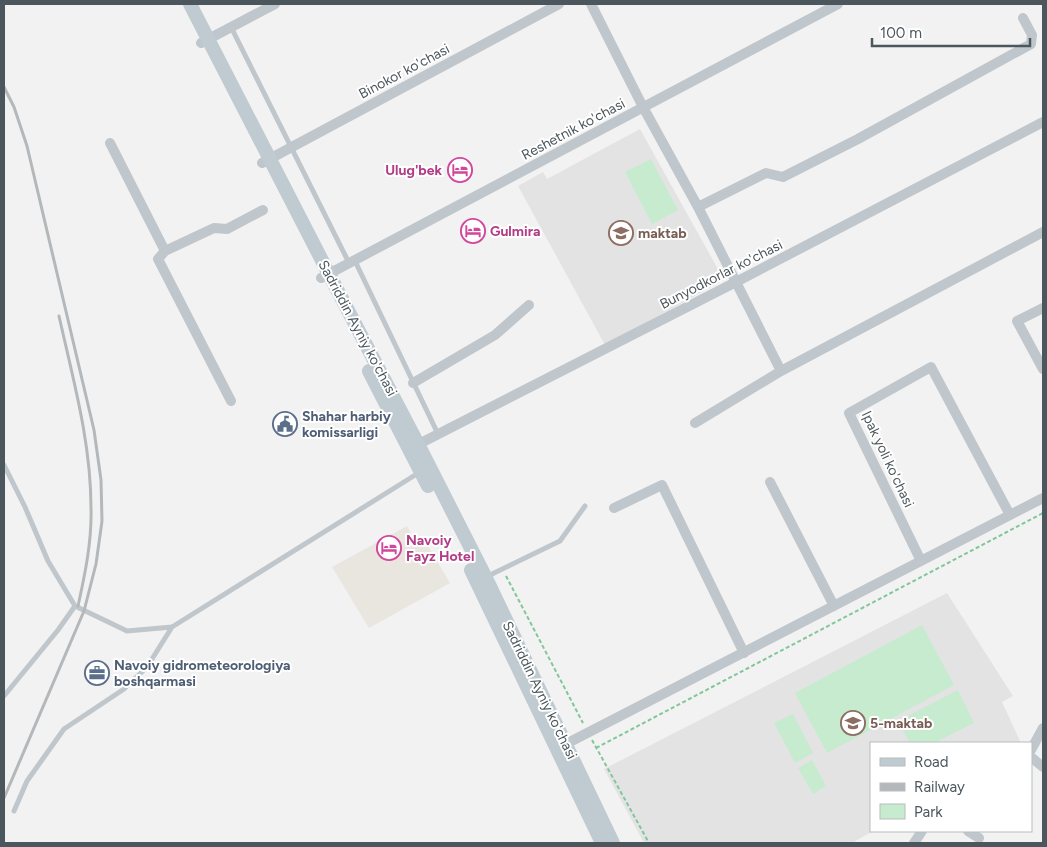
<svg xmlns="http://www.w3.org/2000/svg" width="1047" height="847" font-family="Figtree,sans-serif">
<style>
.commercial{fill:#e9e6e0}
.education{fill:#e4e3e3}
.green{fill:#c6ebcf}
.lines{fill:none;stroke-linecap:round;stroke-linejoin:round}
.path{stroke:#81c69b;stroke-width:2;stroke-dasharray:4 2.5;stroke-linecap:butt}
.service{stroke:#bfc7cc;stroke-width:5}
.minor{stroke:#bfc7cc;stroke-width:10}
.secondary{stroke:#bfcad1;stroke-width:14}
.rail{stroke:#b4b8bb;stroke-width:3}
.labels{text-anchor:middle;stroke-width:4;stroke-linejoin:round;paint-order:stroke}
.street-label{font-size:14px;fill:#4b575d;stroke:#fff}
.hotel-label{font-size:14px;font-weight:bold;fill:#b23c85;stroke:#fff;text-anchor:start}
.education-label{font-size:14px;font-weight:bold;fill:#785e54;stroke:#fff;text-anchor:start}
.service-label{font-size:14px;font-weight:bold;fill:#4e5e75;stroke:#fff;text-anchor:start}
</style>
<rect width="100%" height="100%" fill="#f3f2f2"/>
<path class="commercial" d="M407,526L417,545L425,541L450,583L369,628L332,567Z"/>
<path class="education" d="M640,129L724,280L605,345L518,186L543,172L547,179Z
M947,593L1013,696L1002,702L1021,743H871V831H873L852,843H644L604,769Z"/>
<path class="green" d="M651,159L678,210L652,224L625,172Z
M922,625L954,685L827,753L795,693Z
M958,690L974,723L934,743H910L898,721Z
M793,714L813,753L795,763L774,723Z
M812,760L826,786L813,794L798,768Z"/>
<g class="lines">
<path class="path" d="M506,576L583,723
M592,740L649,843
M596,748L1043,513"/>
<path class="service" d="M231,27L349,263
M355,261L438,434
M4,465L25,507L48,561L75,606L127,631L172,627L420,472
M486,577L560,541L585,506
M4,696L58,630L75,606
M14,811L27,781L64,729L124,689L147,667L172,627"/>
<path class="minor" d="M591,4L643,107L698,207L781,371
M201,43L275,4
M110,143L165,251
M262,163L559,4
M698,207L766,173L783,177L858,139L1031,44L1032,35L1023,18
M321,278L838,4
M1043,308L1017,321L1043,369
M413,383L495,335L529,305
M231,401L158,259L165,251L214,228L227,229L263,210
M695,423L781,371L1043,232
M413,447L736,282L1043,122
M770,482L834,606
M614,508L662,485L744,653
M921,561L849,413L931,367L1010,515
M560,747L1043,498
M1031,750L1043,728
M1031,757L1043,767
M968,831L979,838
M914,843L922,831"/>
<path class="secondary" d="M190,4L329,274L418,444L486,578L613,843
M369,371L428,486
M471,570L602,843"/>
<path class="rail" d="M4,87L14,107L27,146L94,430L101,480L102,521L96,564L84,611L4,798
M59,316C73,379 91,442 91,508C92,541 85,574 78,606"/>
</g>
<defs>
<symbol id="hotel-ring" viewBox="-11 -11 22 22"><circle r="9.5" fill="#fff" stroke="#d1479c" stroke-width="1.5"/><path d="M-6-4.5h1.5V1H6V5H4.5V3h-9V5H-6ZM-4 0a1.8 1.8 0 1 1 3.6 0ZM.5 0V-2.5h3Q6-2.5 6 0Z" fill="#d1479c"/></symbol>
<symbol id="school-ring" viewBox="-11 -11 22 22"><circle r="9.5" fill="#fff" stroke="#8d6e63" stroke-width="1.5"/><path d="M0-5L7-2L0 1L-7-2ZM-4 1L0 2.5L4 1V4Q0 6-4 4Z" fill="#8d6e63"/></symbol>
<symbol id="civic-ring" viewBox="-11 -11 22 22"><circle r="9.5" fill="#fff" stroke="#5c6f8a" stroke-width="1.5"/><path d="M-.6-6.5H3V-4.5H.6V-3L4-1V1h2V6H-6V1h2V-1L-.6-3ZM-1.2 2.5V6h2.4V2.5Z" fill="#5c6f8a"/></symbol>
<symbol id="office-ring" viewBox="-11 -11 22 22"><circle r="9.5" fill="#fff" stroke="#5c6f8a" stroke-width="1.5"/><path d="M-6-3h4V-5.5h4V-3h4V5H-6ZM-1-4.5V-3h2v-1.5ZM-6 0V1H6V0Z" fill="#5c6f8a"/></symbol>
</defs>
<g fill-rule="evenodd">
<use href="#hotel-ring" x="446" y="156" width="28" height="28"/>
<use href="#hotel-ring" x="459" y="217" width="28" height="28"/>
<use href="#school-ring" x="607" y="219" width="28" height="28"/>
<use href="#civic-ring" x="271" y="410" width="28" height="28"/>
<use href="#hotel-ring" x="375" y="534" width="28" height="28"/>
<use href="#office-ring" x="83" y="659" width="28" height="28"/>
<use href="#school-ring" x="839" y="709" width="28" height="28"/>
</g>
<g class="labels">
<g class="street-label">
<text transform="translate(404 71) rotate(-28)" y="5">Binokor ko'chasi</text>
<text transform="translate(573 129) rotate(-28)" y="5">Reshetnik ko'chasi</text>
<text transform="translate(721 274) rotate(-27)" y="5">Bunyodkorlar ko'chasi</text>
<text transform="translate(358 328) rotate(62)" y="5">Sadriddin Ayniy ko'chasi</text>
<text transform="translate(888 459) rotate(65)" y="5">Ipak yoli ko'chasi</text>
<text transform="translate(540 690) rotate(64)" y="5">Sadriddin Ayniy ko'chasi</text>
</g>
<g class="hotel-label">
<text x="442" y="175" text-anchor="end">Ulug'bek</text>
<text x="490" y="236">Gulmira</text>
<text x="406" y="545">Navoiy<tspan x="406" dy="16">Fayz Hotel</tspan></text>
</g>
<g class="education-label">
<text x="638" y="238">maktab</text>
<text x="870" y="728">5-maktab</text>
</g>
<g class="service-label">
<text x="302" y="421">Shahar harbiy<tspan x="302" dy="16">komissarligi</tspan></text>
<text x="114" y="670">Navoiy gidrometeorologiya<tspan x="114" dy="16">boshqarmasi</tspan></text>
</g>
</g>
<rect width="1047" height="847" fill="none" stroke="#4b575d" stroke-width="10"/>
<rect x="870" y="742" width="162" height="90" fill="#ffffff" stroke="#b7bcbe"/>
<rect x="880" y="758" width="25" height="8" fill="#bfcad1" stroke="#b7bcbe"/>
<text x="914" y="767" font-size="15" fill="#4b575d">Road</text>
<rect x="880" y="783" width="25" height="8" fill="#b4b8bb" stroke="#b7bcbe"/>
<text x="914" y="792" font-size="15" fill="#4b575d">Railway</text>
<rect x="880" y="804" width="25" height="15" fill="#c6ebcf" stroke="#b7bcbe"/>
<text x="914" y="817" font-size="15" fill="#4b575d">Park</text>
<path d="M872 38v8h158v-8" fill="none" stroke="#4b575d" stroke-width="2.5"/>
<text x="880" y="38" font-size="15" fill="#4b575d" stroke="#ffffff" stroke-width="4" paint-order="stroke">100 m</text>
</svg>
